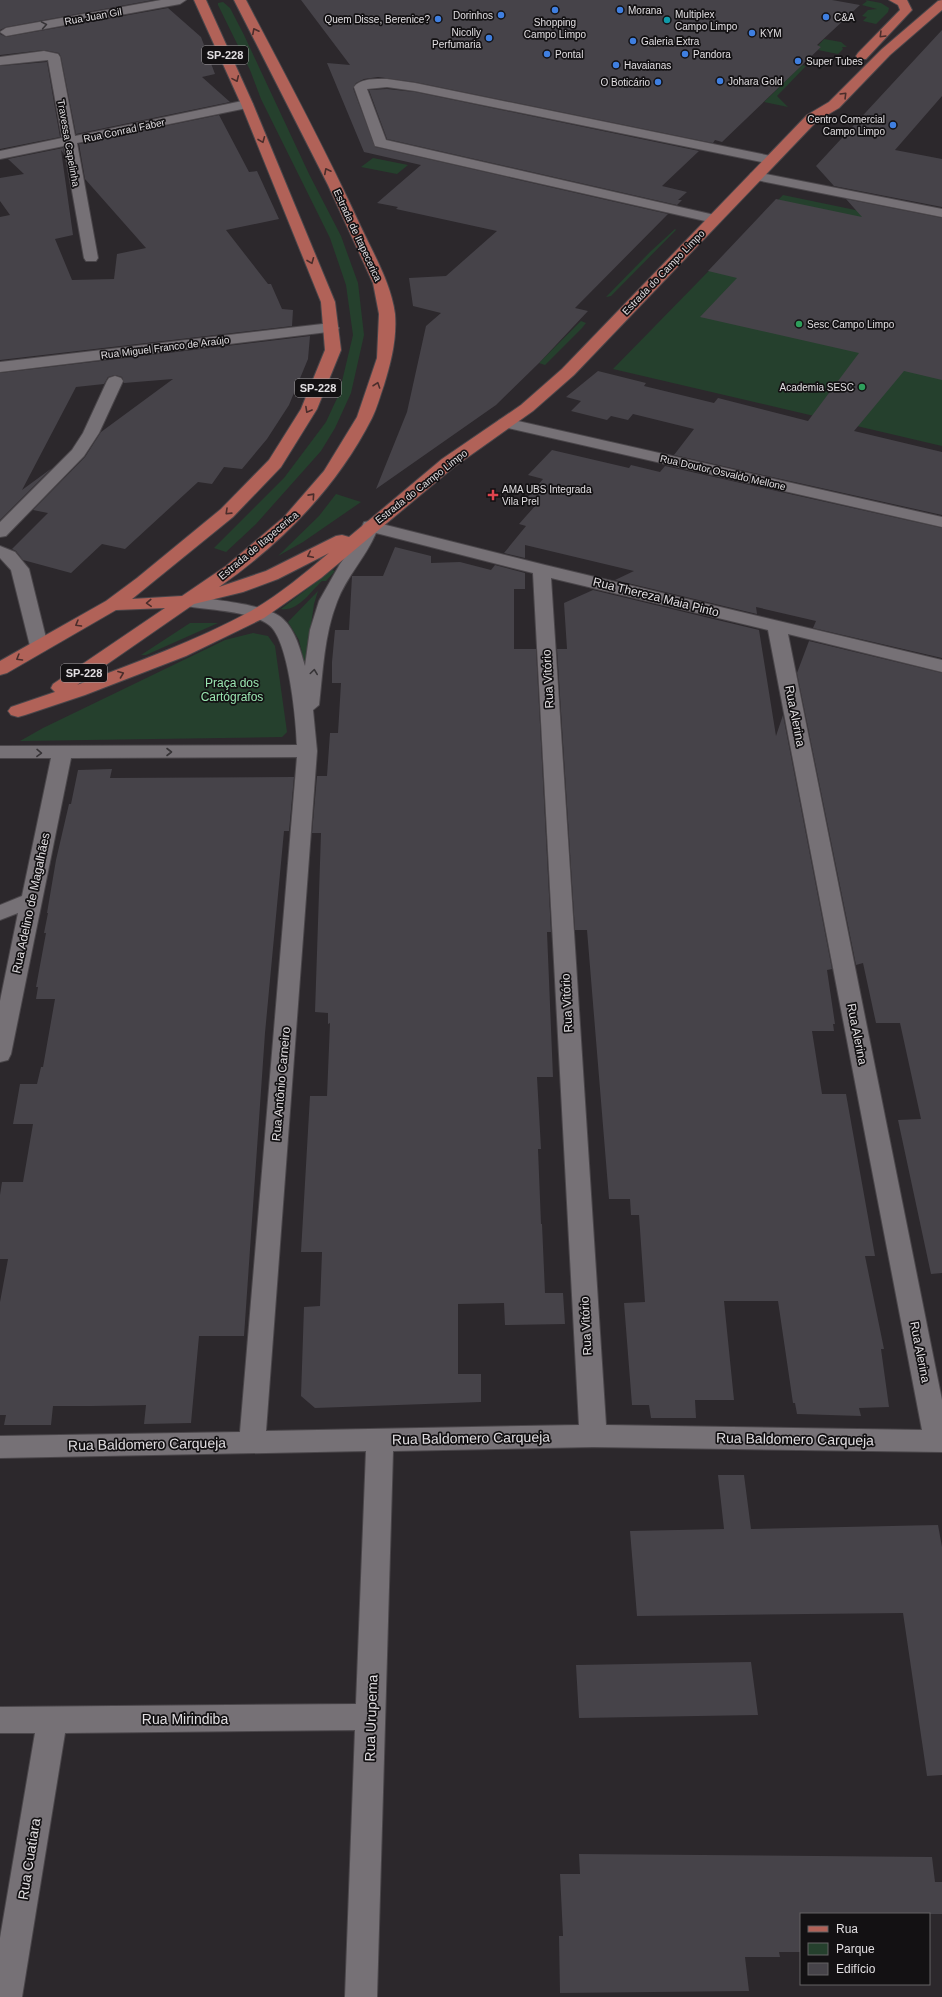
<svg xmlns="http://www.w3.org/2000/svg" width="942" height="1997" font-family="Helvetica,sans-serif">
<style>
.green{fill:#25402d}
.building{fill:#464349}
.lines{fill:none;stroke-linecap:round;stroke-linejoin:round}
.minor-casing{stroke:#4a464a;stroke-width:2}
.primary-casing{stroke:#4a464a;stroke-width:2}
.minor{fill:#767176;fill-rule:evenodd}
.primary{fill:#b16258;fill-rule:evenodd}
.oneway{stroke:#363336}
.oneway2{stroke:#4a2d2b}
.shop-dot{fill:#3f7fe0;stroke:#131113;stroke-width:1.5}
.culture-dot{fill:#0f9aa8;stroke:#131113;stroke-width:1.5}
.leisure-dot{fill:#2e9e5b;stroke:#131113;stroke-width:1.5}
.health-dot{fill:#e0444e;stroke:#131113;stroke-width:1.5}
.labels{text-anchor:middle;stroke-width:3.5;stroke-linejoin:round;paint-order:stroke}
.far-poi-label{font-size:10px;fill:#e1dee1;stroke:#131113;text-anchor:start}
.far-street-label{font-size:10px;fill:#e1dee1;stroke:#131113}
.shield{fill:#131113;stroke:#a3a0a3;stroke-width:1}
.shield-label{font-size:11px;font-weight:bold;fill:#e1dee1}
.street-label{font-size:12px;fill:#e1dee1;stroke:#131113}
.park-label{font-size:12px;fill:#99e4b0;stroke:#131113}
.near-street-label{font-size:14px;fill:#e1dee1;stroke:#131113}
</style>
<rect width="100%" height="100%" fill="#2c282c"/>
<path class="green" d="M865,0L881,3L889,8L888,12L876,24L863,21L867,17L862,16L868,10L877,9L862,5L867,1Z
M223,2L230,8L244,35L309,174L341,236L358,283L364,335L351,393L335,428L321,451L256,524L226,552L214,548L284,478L326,422L339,394L353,335L346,285L330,238L261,99L250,70L218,5V3Z
M824,39L841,42L847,47H842L843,49L838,54L818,50L821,47L818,46Z
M802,65L806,66L777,96L788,107L764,102Z
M373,158L408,165L397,174L361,167Z
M783,195L942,228V446L613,369Z
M675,229L676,230L611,296L606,297L650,252Z
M581,321L586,323L582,328L545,365L539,363Z
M336,494L361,502L303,542L278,556L319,516Z
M332,570L335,571L326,581H322C311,591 298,612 281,609Z
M318,591L314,604L305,666L299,640L288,622Z
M190,623H218L146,655H141Z
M253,633L268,636L275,646L287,732L282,737L20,741L43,728L225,640Z"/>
<path class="building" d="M0,0H153L6,27L0,30Z
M301,0H832L860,5L817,45L821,47L722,142L715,140L713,143L415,82L378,77L364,79L356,83L353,88L375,147L668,214L575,308L588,311L539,363L496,405L376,489L407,412L426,326L441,313L413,306L409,278L446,276L497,231L396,209L398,207L377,203L421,165L364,152L327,63L350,65Z
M168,8L201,37L215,74L202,77L230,102L76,134L61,57L59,53L44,50L0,55V34L6,37Z
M942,30V96L895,150L942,159V207L834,186L816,166Z
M47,62L60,137L0,149V66Z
M387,89L415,92L699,151L662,186L687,192L678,200H682L677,205L387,139L369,90Z
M219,115L249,172L257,171L279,219L226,230L268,284H271L282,309L293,310L292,326L0,360V217L10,215L0,201V178L24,174L8,159L63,148L64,154L61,150L73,235L55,239L72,280L114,279L117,254L146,248L85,179L79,144Z
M776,199L862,217L846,199L942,218V380L904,371L854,431L942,452V515L674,455L694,429L633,414L628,420L611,416L607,420L571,411L581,401L566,397L598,371L646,383L644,386L714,403L718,398L808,421L859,353L700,317L737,278L708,271Z
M310,336L308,359L289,405L267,439L242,469L224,467L212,484L198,482L125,549L102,544L71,573L23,560L16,551L12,549L48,513L33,510L85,457L101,432L173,379L124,383L122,377L115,375L108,377L104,384L76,387L22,490L52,468L0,520V373Z
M552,450L629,468L631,465L660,472L665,466L942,528V658L813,628L816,621L756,607L757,614L615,580L634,571L525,545V558L504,553L526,526L519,524L535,506L523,503L543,479L528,475Z
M395,547L431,556V563L460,562L491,570L495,565L525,573V589H514V649H536L551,932H547L553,1077H537L541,1149H538L541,1224H542L545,1293H563L565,1324L505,1325L504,1303L458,1304V1374H481V1402L315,1408L301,1396L304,1307L320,1306L322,1252H301L310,1096H327L330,1023L328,1024V1013L315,1012L321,833H312L317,776H327L330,733H338L341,683H332V662L335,630H349L352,576H383Z
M593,590L759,630L776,736L783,715L832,969L827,970L835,1024H833L834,1031H812L822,1094H846L875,1256H865L884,1349H881L889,1407L859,1408L861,1416L797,1414L795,1403H793L778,1301H724L734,1400H695L696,1418H651L649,1405H632L624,1303L645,1302L639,1215H631L630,1199H609L587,930H575L557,649H567L564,603Z
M809,641L942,673V1273L931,1274L898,1120L921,1119L900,1023H876L863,963L856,965L797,673Z
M112,769L110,778L294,777L289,831H284L265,1033L244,1336H199L191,1423L144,1424L146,1405L92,1406H53L51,1425H4L6,1415H0V1302L8,1259H0V1195L2,1182H23L33,1124H13L20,1084H37L41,1067H43L55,999H36L38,987H36L46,933H44L48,913H47L56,860L69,804H71L78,770Z
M718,1475H744L751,1529L938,1525L942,1547V1775L927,1776L903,1613L637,1616L630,1531L724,1529Z
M751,1662L758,1715L579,1718L576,1665Z
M579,1854L932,1857L935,1882H942V1914H801V1952H779L780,1957H745L749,1991L560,1993L559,1936H563L560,1874H580Z"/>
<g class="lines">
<defs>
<path id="minor" d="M161,0H186L180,4L6,36L0,32L6,28Z
M44,51L58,54L60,57L75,136L247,100L253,104L247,108L77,143L98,258L96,261H86L84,258L64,146L0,159V151L62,138L48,60L0,65V57Z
M387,79L415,83L771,156L776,157L778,160L776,163L771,164L415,91L387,87L367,89L386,140L719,216L721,219L719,222L714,223L375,146L354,87C360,78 377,79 387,79Z
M756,172L942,209V217L751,179L749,176L751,173Z
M331,323L336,325L339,328L336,331L0,372V362Z
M115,376L121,378L123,381L99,433L84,456L6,536L0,537V522L72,450L83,433L107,381L109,378Z
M505,418L942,517V527L499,426L497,423L499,420Z
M370,521L545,565L942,660V672L788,634L942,1400V1452L593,1447L393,1451L377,1997H345L355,1730L65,1733L22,1997H0V1938L35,1733H0V1707L356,1704L366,1451L0,1458V1436L240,1432L297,757L71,758L11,1054L8,1060L0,1062V1001L18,913L0,920V905L22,896L51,758H0V746L297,745C296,720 289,640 269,625C251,611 209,610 186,606L180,605L177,601L180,597L186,596C208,599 268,604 283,619C296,631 300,650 305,666L310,630L319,601L340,564L353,546L364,522ZM376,533L533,573L579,1425L266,1431L317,751L313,710L319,705C323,671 324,635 337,602C346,577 366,557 376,533ZM551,578L768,630L922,1430L606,1425Z
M0,546L15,552L29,569L48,646L46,650L39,652L32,650L30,646L11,570L0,558Z"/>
<path id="primary" d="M194,0H206L253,104L335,302L341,350L317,409L281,467L233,517L132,599L182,596L226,566L284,517L324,471L357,417L377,358L379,314L373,283L328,185L234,0H246C285,75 325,148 360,225C373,253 391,283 395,314C397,339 391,362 384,385C380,396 377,408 372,418C337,487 282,543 219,587L266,571L336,536L342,535L349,537L442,459L521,405L562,369L807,115L829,102L882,49L938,1L942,0V10L890,55L839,108L817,121L574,375L533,411L454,467L321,578L264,618L186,656L85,695L25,715L18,717L11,715L8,711L11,707L55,692L51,688L53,684L165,608L116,610L7,673L0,675V661L106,601L137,578L221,509L269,460L301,409L325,350L321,302L241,104ZM329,553C305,573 279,595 251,611C196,641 136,662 77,685L194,604L243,592L278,579Z
M889,0H907L912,10L866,59H858L856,56L858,53L900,10L898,5Z"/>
</defs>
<use href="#minor" class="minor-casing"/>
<use href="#primary" class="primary-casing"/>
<use href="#minor" class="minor"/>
<use href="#primary" class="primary"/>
</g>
<defs><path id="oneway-chevron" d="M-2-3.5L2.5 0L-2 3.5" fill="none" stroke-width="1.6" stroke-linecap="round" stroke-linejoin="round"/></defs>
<g class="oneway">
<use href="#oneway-chevron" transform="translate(44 25) rotate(-10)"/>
<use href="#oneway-chevron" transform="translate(314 672) rotate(-82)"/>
<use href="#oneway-chevron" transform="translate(169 752)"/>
<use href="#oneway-chevron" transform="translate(39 753) rotate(1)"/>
</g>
<g class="oneway2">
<use href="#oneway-chevron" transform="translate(255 31) rotate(-117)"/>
<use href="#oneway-chevron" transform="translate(882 35) rotate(135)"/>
<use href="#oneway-chevron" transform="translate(236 79) rotate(66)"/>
<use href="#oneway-chevron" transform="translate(844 95) rotate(-45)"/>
<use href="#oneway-chevron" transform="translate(262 140) rotate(68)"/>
<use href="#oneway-chevron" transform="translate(327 171) rotate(-117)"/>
<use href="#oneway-chevron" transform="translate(311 261) rotate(68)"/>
<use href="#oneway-chevron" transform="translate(377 385) rotate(-71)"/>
<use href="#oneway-chevron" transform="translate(308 410) rotate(119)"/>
<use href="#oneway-chevron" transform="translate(312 496) rotate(-48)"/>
<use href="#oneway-chevron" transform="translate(228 512) rotate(136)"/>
<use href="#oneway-chevron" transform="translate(310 555) rotate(154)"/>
<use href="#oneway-chevron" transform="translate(149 603) rotate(177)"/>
<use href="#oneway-chevron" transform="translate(78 624) rotate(150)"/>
<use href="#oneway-chevron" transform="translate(19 658) rotate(149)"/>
<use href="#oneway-chevron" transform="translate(121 674) rotate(-21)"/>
</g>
<g class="shop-dot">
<circle cx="555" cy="10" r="4"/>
<circle cx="620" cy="10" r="4"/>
<circle cx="501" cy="15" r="4"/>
<circle cx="826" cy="17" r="4"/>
<circle cx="438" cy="19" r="4"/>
<circle cx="752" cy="33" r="4"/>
<circle cx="489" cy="38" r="4"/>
<circle cx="633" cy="41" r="4"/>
<circle cx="547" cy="54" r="4"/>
<circle cx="685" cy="54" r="4"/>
<circle cx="798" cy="61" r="4"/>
<circle cx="616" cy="65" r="4"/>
<circle cx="720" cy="81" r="4"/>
<circle cx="658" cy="82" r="4"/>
<circle cx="893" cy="125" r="4"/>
</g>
<circle class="culture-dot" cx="667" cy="20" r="4"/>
<g class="leisure-dot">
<circle cx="799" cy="324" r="4"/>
<circle cx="862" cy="387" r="4"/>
</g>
<path class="health-dot" d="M491 489h4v4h4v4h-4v4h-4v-4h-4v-4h4z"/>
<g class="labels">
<g class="far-poi-label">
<text x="628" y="14">Morana</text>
<text x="675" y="18">Multiplex<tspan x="675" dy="12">Campo Limpo</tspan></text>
<text x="493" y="19" text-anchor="end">Dorinhos</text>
<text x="834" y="21">C&amp;A</text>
<text x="430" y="23" text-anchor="end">Quem Disse, Berenice?</text>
<text x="555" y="26" text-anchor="middle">Shopping<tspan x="555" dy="12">Campo Limpo</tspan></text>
<text x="481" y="36" text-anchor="end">Nicolly<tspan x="481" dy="12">Perfumaria</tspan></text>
<text x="760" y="37">KYM</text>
<text x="641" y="45">Galeria Extra</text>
<text x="555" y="58">Pontal</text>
<text x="693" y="58">Pandora</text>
<text x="806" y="65">Super Tubes</text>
<text x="624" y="69">Havaianas</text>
<text x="728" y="85">Johara Gold</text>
<text x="650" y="86" text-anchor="end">O Boticário</text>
<text x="885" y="123" text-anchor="end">Centro Comercial<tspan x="885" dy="12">Campo Limpo</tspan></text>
<text x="807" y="328">Sesc Campo Limpo</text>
<text x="854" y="391" text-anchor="end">Academia SESC</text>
<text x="502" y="493">AMA UBS Integrada<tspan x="502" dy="12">Vila Prel</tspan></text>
</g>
<g class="far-street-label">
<text transform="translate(93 16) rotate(-10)" y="4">Rua Juan Gil</text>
<text transform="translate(124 130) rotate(-12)" y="4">Rua Conrad Faber</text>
<text transform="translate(69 143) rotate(80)" y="4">Travessa Capelinha</text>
<text transform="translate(358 235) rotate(65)" y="4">Estrada de Itapecerica</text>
<text transform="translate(663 272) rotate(-46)" y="4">Estrada do Campo Limpo</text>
<text transform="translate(165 347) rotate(-7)" y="4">Rua Miguel Franco de Araújo</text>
<text transform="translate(723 472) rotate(13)" y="4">Rua Doutor Osvaldo Mellone</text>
<text transform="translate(421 486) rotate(-38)" y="4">Estrada do Campo Limpo</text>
<text transform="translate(258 545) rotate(-40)" y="4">Estrada de Itapecerica</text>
</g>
<g class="shield">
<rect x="202" y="46" width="46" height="18" rx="3"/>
<rect x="295" y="379" width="46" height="18" rx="3"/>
<rect x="61" y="664" width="46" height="18" rx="3"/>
</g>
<g class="shield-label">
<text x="225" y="59">SP-228</text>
<text x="318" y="392">SP-228</text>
<text x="84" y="677">SP-228</text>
</g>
<g class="street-label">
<text transform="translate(656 597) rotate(14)" y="4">Rua Thereza Maia Pinto</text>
<text transform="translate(548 679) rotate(-93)" y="4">Rua Vitório</text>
<text transform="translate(795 716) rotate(79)" y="4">Rua Alerina</text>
<text transform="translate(31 903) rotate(-78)" y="4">Rua Adelino de Magalhães</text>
<text transform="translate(567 1003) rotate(-93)" y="4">Rua Vitório</text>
<text transform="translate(857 1034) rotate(79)" y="4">Rua Alerina</text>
<text transform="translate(281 1084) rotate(-85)" y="4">Rua Antônio Carneiro</text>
<text transform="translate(586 1326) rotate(-93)" y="4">Rua Vitório</text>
<text transform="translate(920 1352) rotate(79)" y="4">Rua Alerina</text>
</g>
<g class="park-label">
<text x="232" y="687">Praça dos<tspan x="232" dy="14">Cartógrafos</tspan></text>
</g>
<g class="near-street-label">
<text transform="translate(471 1438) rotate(-1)" y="5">Rua Baldomero Carqueja</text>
<text transform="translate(795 1439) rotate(1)" y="5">Rua Baldomero Carqueja</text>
<text transform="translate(147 1444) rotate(-1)" y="5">Rua Baldomero Carqueja</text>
<text transform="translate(371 1718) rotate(-88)" y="5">Rua Urupema</text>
<text x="185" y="1724">Rua Mirindiba</text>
<text transform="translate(29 1859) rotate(-81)" y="5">Rua Cuatiara</text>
</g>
</g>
<rect x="800" y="1913" width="130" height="72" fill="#131113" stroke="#656365"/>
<rect x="808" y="1926" width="20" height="6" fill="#b16258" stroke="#656365"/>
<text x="836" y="1933" font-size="12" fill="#e1dee1">Rua</text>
<rect x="808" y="1943" width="20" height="12" fill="#25402d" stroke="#656365"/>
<text x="836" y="1953" font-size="12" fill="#e1dee1">Parque</text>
<rect x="808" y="1963" width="20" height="12" fill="#464349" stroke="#656365"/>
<text x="836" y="1973" font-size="12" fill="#e1dee1">Edifício</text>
</svg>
